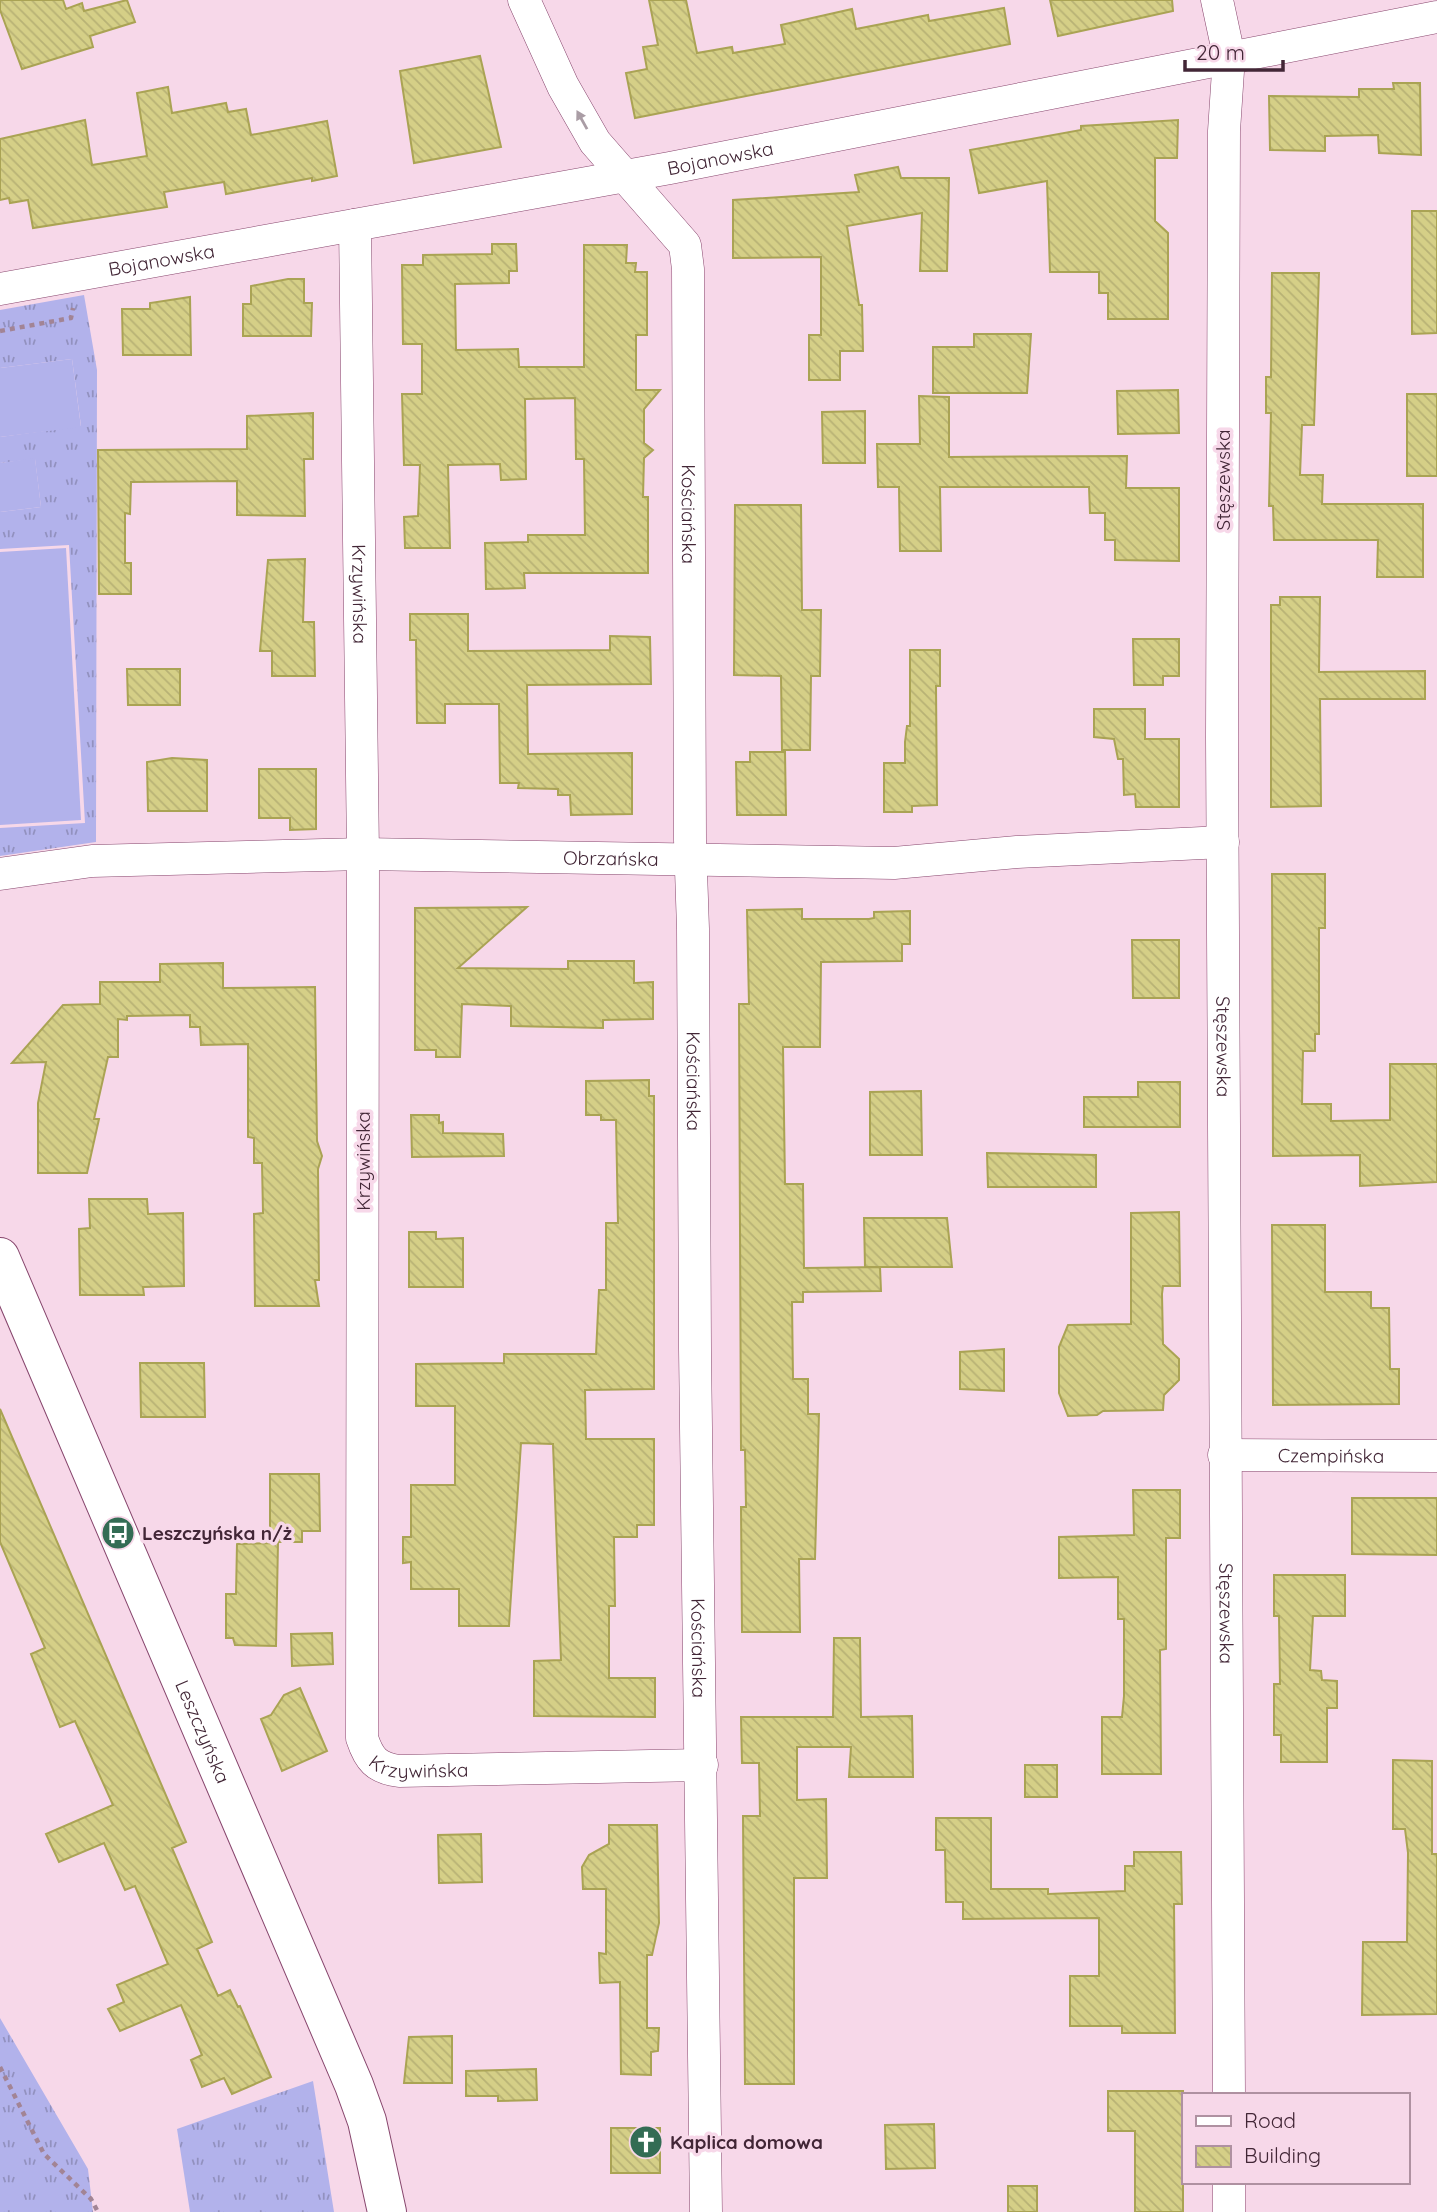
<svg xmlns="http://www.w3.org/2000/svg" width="1437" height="2212" font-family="Quicksand,sans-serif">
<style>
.grass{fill:url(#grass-tufts)}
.pitch{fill:#b2b2eb}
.building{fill:url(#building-back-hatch);stroke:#aaa354;stroke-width:2}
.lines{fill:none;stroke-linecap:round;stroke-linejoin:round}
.minor-casing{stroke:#87466d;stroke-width:33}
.tertiary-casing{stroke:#87466d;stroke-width:40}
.path{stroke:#a28495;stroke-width:4.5;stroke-dasharray:5 5;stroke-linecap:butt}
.minor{stroke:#fff;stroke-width:32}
.tertiary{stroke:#fff;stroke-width:38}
.oneway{fill:#aa9da5}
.labels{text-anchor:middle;stroke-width:7;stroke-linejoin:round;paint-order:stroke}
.street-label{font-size:19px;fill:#422636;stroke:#f7d8e9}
.poi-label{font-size:19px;font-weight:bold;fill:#422636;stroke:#f7d8e9;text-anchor:start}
</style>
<defs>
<pattern id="grass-tufts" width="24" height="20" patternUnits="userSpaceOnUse" patternTransform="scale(1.75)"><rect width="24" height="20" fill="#b2b2eb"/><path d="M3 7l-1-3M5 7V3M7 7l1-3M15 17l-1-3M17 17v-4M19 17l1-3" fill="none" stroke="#9291bf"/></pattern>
<pattern id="building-back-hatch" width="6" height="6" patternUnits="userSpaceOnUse" patternTransform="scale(1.75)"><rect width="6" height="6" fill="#d5cf87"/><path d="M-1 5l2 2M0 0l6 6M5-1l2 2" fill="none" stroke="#b8b275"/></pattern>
</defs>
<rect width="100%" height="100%" fill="#f7d8e9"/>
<path class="grass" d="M84,295L97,370L96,842L0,856V828L85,823L69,545L0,549V512L41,507L35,459L0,463V437L81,426L72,359L0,368V310Z
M0,2018L88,2169L93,2212H0Z
M313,2081L334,2212H190L177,2129Z"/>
<path class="pitch" d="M72,359L81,427L0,437V368Z
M35,458L41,507L0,512V463Z
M66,548L81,820L0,825V552Z"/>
<path class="building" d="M0,0H63L66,9L82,3L84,11L127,0L135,22L90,36L93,47L22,69L0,10Z
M649,0H686L697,53L732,47L733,53L785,44L781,25L852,9L856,29L928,15L929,21L1004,8L1010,44L635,118L626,73L647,69L643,47L658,45Z
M1050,0H1172L1173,11L1058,36Z
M480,56L501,147L414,163L400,71Z
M1393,83H1420L1421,155L1379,153L1378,135L1325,136V151L1270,150L1269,96L1359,97V89H1394Z
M168,87L172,113L226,103L228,112L246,109L251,135L327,121L337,176L312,181V178L226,194L224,182L164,192L167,207L33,228L28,200L10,203L9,198L0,200V139L85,120L92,165L147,156L137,93Z
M1178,120L1177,158H1155V221L1168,233V319H1108V293H1099V272H1050L1047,181L979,193L970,150L1081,130V126Z
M898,167L901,178H949L947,271H920L922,213L847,226L859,305H862L863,351H840V380H809V335H821V257L733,258V200L859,192L855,175Z
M1412,211H1437V333L1412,334Z
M492,244H516L517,271H509V283L455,284L456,350L518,349L519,367H584V245H627L626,263H636L635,272H647V335H636V390H660L644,409V443L653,450L644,458L643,497H648V573H524L525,588L486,589L485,543L528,542V535H585L584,459H576L575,398L525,399L526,479L501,480L500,464L448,465L450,548H405L404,517L418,516L420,465H404L402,394H422V344H403L402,265H423V255L492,254Z
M1272,273H1319L1314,425H1302L1300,475H1323L1322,504H1423V577H1377L1378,540H1274L1273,506H1269L1271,413H1266V377H1271Z
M288,279H304V303H312L311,336H243V304H251V286Z
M190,297L191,355H123L122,309H150V303Z
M974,334H1031L1027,393H933V347H974Z
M1178,390L1179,433L1118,434L1117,391Z
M1407,394H1437V476H1407Z
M919,396L949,397V457L1127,456L1126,488H1179V561L1115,560V540H1105V513H1090L1089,487H940L941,551H900L899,487H878L877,444H920Z
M865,411V463H823L822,412Z
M313,413V459H304L305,516L237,515V481L131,482L130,514L125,513V563H131V594H99L98,450L247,449V416Z
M735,505H801L802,610H821L820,676H811L810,750H782L781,676L734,675Z
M305,559L303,622H314L315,676H272V651H260L268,560Z
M1280,597H1320L1319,672L1425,671V699H1320L1321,806L1271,807V605H1280Z
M410,614H468V651L610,650V636L650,637L651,684L527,685L528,754L632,753V814L571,815L570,795H558V789L518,788L519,783H500L499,704H445V723H417L416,640H410Z
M1133,639H1179V676H1163V685H1134Z
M910,650H940V686H936L937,805L912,806V812H884V763H905V742L907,726H910Z
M127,669H180V705H128Z
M1094,709H1145V739H1179V807H1136L1135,794L1124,795L1123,759H1118L1114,739L1094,737Z
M750,752H785L786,815H737L736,762H750Z
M172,758L207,760V811H148L147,762Z
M259,769H316V829L290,830V818H259Z
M1272,874H1325V928H1319V1034H1315V1051H1303L1302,1104H1331V1121L1390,1120V1064H1437V1182L1360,1186V1155L1273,1156Z
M527,907L458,968L568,969V961H634V983L653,982V1019L603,1020V1028L511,1026V1006L462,1004L460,1057H436V1050H415V908Z
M802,909V919H869L874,918V912L910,911V944H902V961L821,962L820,1047H783L785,1184H803L804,1268L880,1267L881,1291L803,1292V1302H792L793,1379H808V1414H819L815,1559H799L800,1632H742L741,1507H746L745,1450H741L739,1004H749L747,910Z
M1132,940H1179V998H1133Z
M223,963V988L315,987L317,1141L322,1156L318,1169L319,1280H315L319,1306H255L254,1214L263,1213L262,1163H254V1138L248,1137V1044L201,1045L200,1027H190V1015L127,1016V1020L118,1019V1057H108L94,1119H99L87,1173H38V1103L46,1062L12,1063L63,1005L100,1004V982H160V964Z
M649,1080V1096H654V1389L585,1390L586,1439H654V1525H637V1537H614L615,1606H609V1678H655V1717L534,1716V1661L561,1660L553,1444L521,1443L509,1626H459V1589H411V1562L403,1563V1537H411V1485H455V1406H416V1364L504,1363V1354H596L599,1290H606V1223H618L616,1120H601V1115H586V1081Z
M1138,1082H1180V1127H1084V1097H1138Z
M921,1091L922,1155H870V1092Z
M411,1115H439V1123L443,1122V1133L503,1134L504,1156L412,1157Z
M987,1153L1096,1155V1187H988Z
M89,1199H147L148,1214L183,1213L184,1286L143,1287L144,1295H80L79,1229L90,1228Z
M1179,1212L1180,1286H1163L1162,1294L1163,1344L1179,1359V1380L1164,1395L1163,1410L1103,1411L1097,1415L1068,1416L1059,1393V1347L1068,1325L1131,1324V1213Z
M864,1218H947L952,1267H865Z
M1272,1225H1325V1292H1371V1308H1389L1390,1369H1399V1404L1273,1405Z
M409,1232H436V1239L463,1238V1287H409Z
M1004,1349V1391L960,1389V1352Z
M140,1363H204L205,1417H141Z
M0,1409L186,1842L172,1848L212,1942L197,1949L218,1996L230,1990L238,2007L240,2006L271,2077L232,2094L224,2078L202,2087L191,2060L202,2055L181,2005L120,2031L108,2009L124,2002L117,1985L168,1964L135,1886L125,1890L104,1843L59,1862L46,1834L113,1805L75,1721L60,1727L31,1654L45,1648L0,1542Z
M270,1474H319L320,1531H302V1542H270Z
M1133,1490H1180V1538H1166V1649L1160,1650L1161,1774H1102V1717H1122L1124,1696V1619H1118V1577L1059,1578V1537L1134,1535Z
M1352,1498H1437V1555L1352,1554Z
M278,1543L276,1646L235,1645L233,1638H226V1594H236L237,1544Z
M1274,1575H1345V1616H1313L1310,1670L1321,1671L1322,1680L1337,1681V1708H1327V1762H1281V1735H1274V1684H1280L1279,1616H1274Z
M332,1633L333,1664L292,1666L291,1634Z
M834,1638H860L861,1717L912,1716L913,1777H849L851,1747H797V1800L826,1799L827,1878H794V2084H745L743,1816H760L759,1763H742L741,1717H833Z
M300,1688L327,1751L282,1771L261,1719L271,1715L284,1695Z
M1393,1760L1432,1761V1854H1437V2014L1362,2015L1363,1942H1407L1408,1853L1405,1829H1393Z
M1025,1765H1057V1797H1025Z
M936,1818H991V1889H1048V1894L1125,1891V1866H1134V1852H1181L1182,1904H1174L1175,2033H1122V2026H1070V1976H1099V1918L963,1919V1902H946L945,1850H936Z
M609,1825H657L659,1923L652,1955H647V2028H659L658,2051L651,2052V2075L621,2074L620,1982L600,1983L599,1953L606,1954V1889H583L582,1867L589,1855L609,1844Z
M481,1834L482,1882L439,1883L438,1835Z
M452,2036V2083H404L409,2037Z
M536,2069L537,2100L498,2101V2096H466V2071Z
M1108,2091H1183V2212H1135V2131H1108Z
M934,2124L935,2168L886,2169L885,2125Z
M611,2128H660V2173H611Z
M1008,2186H1037V2212H1008Z"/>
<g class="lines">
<defs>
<g id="minor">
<path id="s1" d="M524,0L563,86L595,142L685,245L688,269L690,840L693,929L695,1349L706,2212"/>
<path id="s2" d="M1217,0L1229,56L1224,131L1222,738L1229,2095"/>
<path id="s3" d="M355,225L363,854L362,1738C369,1759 376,1768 399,1771L702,1765"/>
<path id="s4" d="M0,289L670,168L1437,17"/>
<path id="s5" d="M0,874L92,861L363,854L894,863L1017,852L1223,842"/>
<path id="s6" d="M1224,1455L1437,1456"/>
<path d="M1229,2182V2212"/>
</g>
<g id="tertiary">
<path id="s7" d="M0,1257L354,2085L367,2121L387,2212"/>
</g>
</defs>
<use href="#minor" class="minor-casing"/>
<use href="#tertiary" class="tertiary-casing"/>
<path class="path" d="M0,331L71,318L73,308
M0,2067L44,2154L91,2199L98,2212"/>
<use href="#minor" class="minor"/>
<use href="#tertiary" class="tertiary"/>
</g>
<defs><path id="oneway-solid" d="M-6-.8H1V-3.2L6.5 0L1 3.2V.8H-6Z" transform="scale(1.75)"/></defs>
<use class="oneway" href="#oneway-solid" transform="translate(582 120) rotate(-119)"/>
<defs>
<symbol id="bus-disc" viewBox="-11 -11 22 22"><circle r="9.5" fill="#336c54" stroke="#f7d8e9"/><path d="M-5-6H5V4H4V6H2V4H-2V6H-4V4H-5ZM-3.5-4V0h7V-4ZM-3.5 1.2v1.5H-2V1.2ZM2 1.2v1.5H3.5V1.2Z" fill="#fff"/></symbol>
<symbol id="church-disc" viewBox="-11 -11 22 22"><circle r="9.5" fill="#336c54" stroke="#f7d8e9"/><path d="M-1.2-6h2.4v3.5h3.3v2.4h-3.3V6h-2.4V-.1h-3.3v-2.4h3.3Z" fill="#fff"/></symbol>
</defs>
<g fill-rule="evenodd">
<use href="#bus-disc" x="99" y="1514" width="38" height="38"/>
<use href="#church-disc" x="627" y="2123" width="38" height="38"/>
</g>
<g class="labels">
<g class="street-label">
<text dy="7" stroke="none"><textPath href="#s4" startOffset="732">Bojanowska</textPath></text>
<text dy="7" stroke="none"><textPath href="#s4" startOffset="164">Bojanowska</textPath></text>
<text transform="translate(1223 480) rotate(-90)" y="7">Stęszewska</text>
<text dy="7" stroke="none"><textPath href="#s1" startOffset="565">Kościańska</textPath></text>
<text dy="7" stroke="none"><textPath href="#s3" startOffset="369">Krzywińska</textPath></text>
<text dy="7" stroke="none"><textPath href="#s5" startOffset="612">Obrzańska</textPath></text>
<text dy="7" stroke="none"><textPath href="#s2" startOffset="1048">Stęszewska</textPath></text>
<text dy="7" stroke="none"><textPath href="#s1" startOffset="1132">Kościańska</textPath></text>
<text transform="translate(363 1161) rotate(-90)" y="7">Krzywińska</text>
<text dy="7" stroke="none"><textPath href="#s6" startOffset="107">Czempińska</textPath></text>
<text dy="7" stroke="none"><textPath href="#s2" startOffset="1615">Stęszewska</textPath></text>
<text dy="7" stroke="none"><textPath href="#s1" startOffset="1699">Kościańska</textPath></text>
<text dy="7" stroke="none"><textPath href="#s7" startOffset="516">Leszczyńska</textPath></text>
<text dy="7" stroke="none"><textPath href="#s3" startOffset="1586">Krzywińska</textPath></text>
</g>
<g class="poi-label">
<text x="142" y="1540">Leszczyńska n/ż</text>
<text x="670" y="2149">Kaplica domowa</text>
</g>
</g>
<rect x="1182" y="2093" width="228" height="91" fill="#f7d8e9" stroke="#af91a1" stroke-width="2"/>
<rect x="1196" y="2116" width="35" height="10" fill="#ffffff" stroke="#af91a1" stroke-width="2"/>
<text x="1244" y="2128" font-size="21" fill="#422636">Road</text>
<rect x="1196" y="2146" width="35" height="21" fill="url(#building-back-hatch)" stroke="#af91a1" stroke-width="2"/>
<text x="1244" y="2163" font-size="21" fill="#422636">Building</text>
<path d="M1185 60v10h98v-10" fill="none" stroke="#422636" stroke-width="3.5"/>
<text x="1196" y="60" font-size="21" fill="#422636" stroke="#f7d8e9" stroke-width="5" paint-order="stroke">20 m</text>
</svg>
